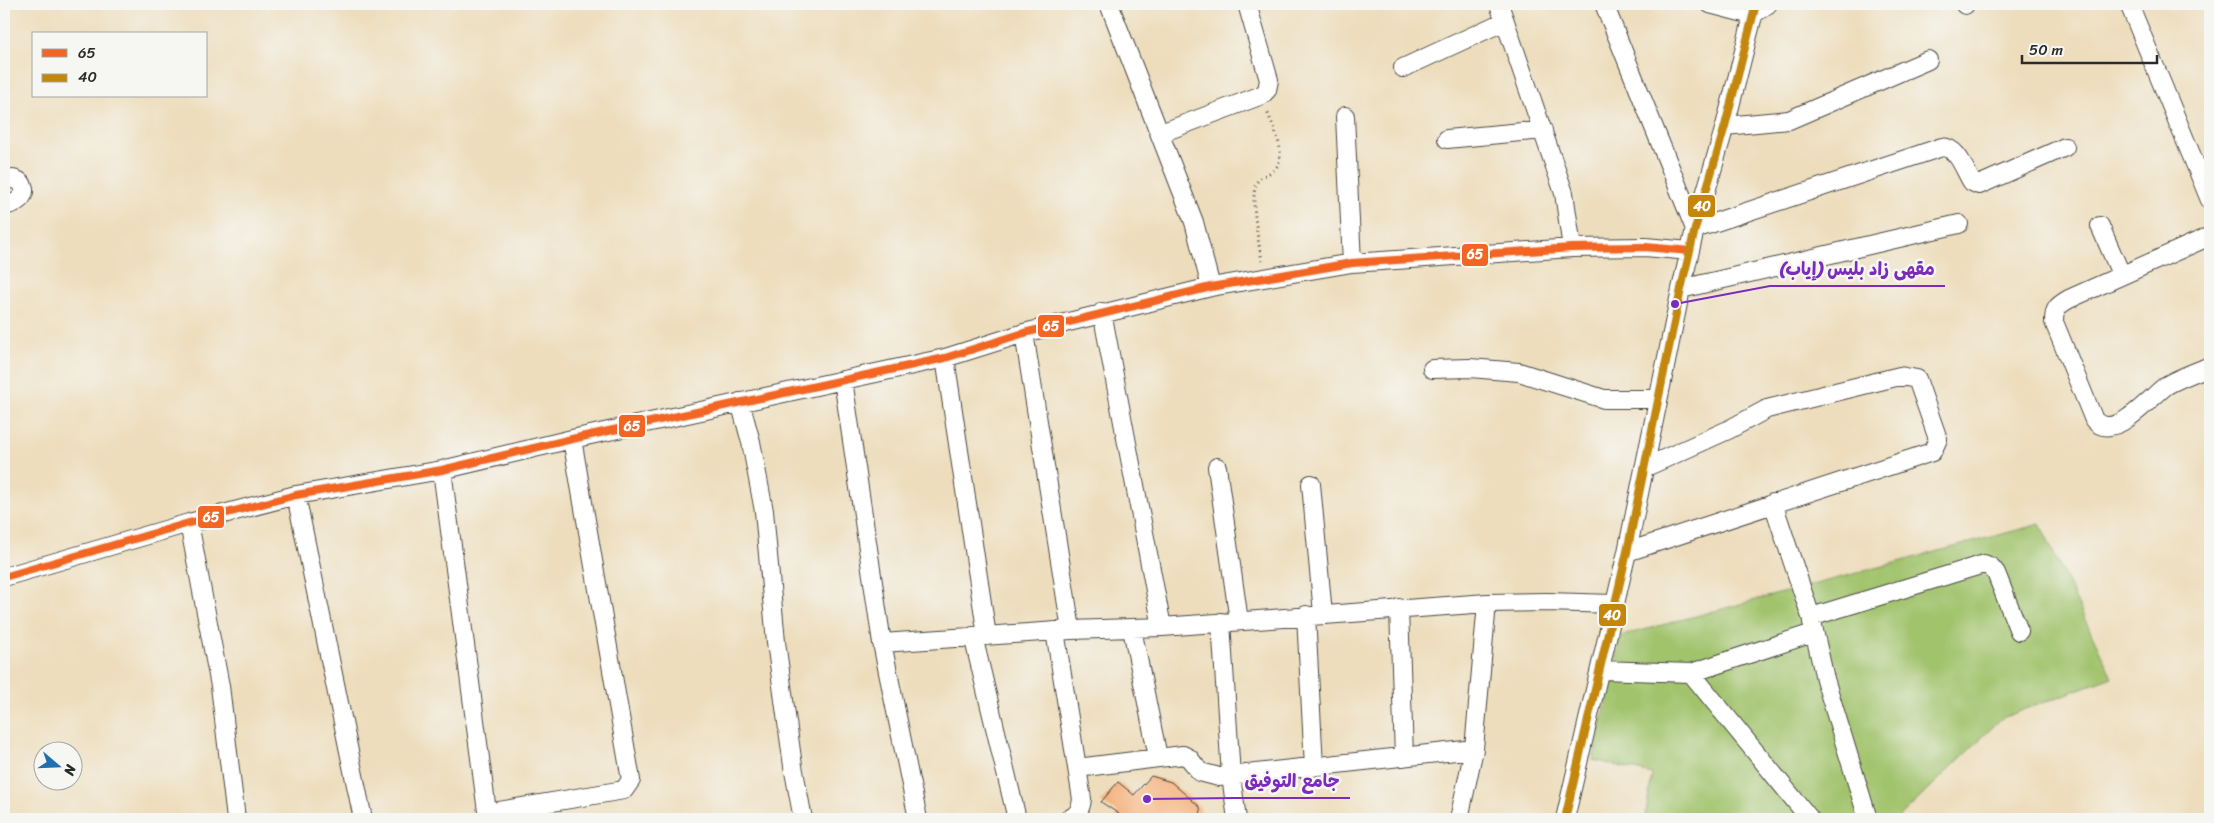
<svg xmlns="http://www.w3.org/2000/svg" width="2214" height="823" font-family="Sriracha,'Playpen Sans Arabic',sans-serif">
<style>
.green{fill:#a1c36c;stroke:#66774c}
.building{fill:#f5b17c}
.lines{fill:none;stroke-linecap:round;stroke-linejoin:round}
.minor-casing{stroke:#484641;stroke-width:20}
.path{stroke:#484641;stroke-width:3;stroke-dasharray:1 4;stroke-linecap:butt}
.minor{stroke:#fff;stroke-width:18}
.bus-1-casing{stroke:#f6f6f2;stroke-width:11}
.bus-2-casing{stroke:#f6f6f2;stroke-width:11}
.bus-1{stroke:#f26522;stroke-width:8}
.bus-2{stroke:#c4870b;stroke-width:8}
.leader{fill:none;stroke:#7b2cbf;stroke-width:2}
.callout-dot{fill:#7b2cbf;stroke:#f6f6f2;stroke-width:2}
.callout-label{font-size:18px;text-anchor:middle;font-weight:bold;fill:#7b2cbf;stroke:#f6f6f2;stroke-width:5;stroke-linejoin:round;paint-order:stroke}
.line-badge{stroke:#f6f6f2;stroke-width:2}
.badge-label{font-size:14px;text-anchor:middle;font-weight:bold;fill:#fff}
</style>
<rect width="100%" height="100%" fill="#f6f6f2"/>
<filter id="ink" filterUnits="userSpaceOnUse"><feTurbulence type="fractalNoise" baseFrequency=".02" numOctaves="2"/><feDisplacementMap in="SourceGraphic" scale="10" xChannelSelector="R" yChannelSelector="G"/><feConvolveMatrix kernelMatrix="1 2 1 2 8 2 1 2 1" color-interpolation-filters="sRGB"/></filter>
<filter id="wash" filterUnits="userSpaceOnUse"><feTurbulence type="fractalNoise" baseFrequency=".0096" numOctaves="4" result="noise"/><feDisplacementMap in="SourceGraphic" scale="20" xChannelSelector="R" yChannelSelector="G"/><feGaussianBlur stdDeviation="1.12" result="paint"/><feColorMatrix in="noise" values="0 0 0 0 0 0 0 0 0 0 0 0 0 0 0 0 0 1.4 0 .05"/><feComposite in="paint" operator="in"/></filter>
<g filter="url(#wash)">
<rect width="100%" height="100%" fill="#edddbc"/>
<path class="green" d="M2040,524L2112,677L2002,718L1898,819H1645L1652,774L1593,760L1621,636Z"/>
<g id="blocks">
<path class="building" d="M1151,776L1171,782L1200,807L1201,819H1114L1119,814L1101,802L1118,782L1134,795Z"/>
</g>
</g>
<g filter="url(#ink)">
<use href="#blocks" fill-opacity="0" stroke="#484641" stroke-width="1"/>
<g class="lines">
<defs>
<path id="minor" d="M1109,4L1194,222L1211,287
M1499,4L1564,193L1572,248
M1604,4L1695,229L1942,147C1959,148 1964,170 1972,182L1979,185L2065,147
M1710,4L1752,15L1768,4
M1964,4L1965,5
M2129,4L2210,200
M1403,68L1505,21
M1345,116L1352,263
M1725,126L1789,120L1928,60
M1161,133L1262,95L1267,90L1269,80L1247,4
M1447,139L1543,130
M4,180C24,175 31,193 16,202C13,204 7,205 4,206
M2100,226L2121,274
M2210,236L2069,299C2057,306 2054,308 2054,322L2094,420C2114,443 2151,396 2167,385C2181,377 2196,372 2210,366
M1681,289L1959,224
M1102,312L1162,627
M1024,333L1071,630
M945,358L987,636
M1432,369L1470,368L1519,372L1604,399H1658
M843,380L882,643L918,819
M740,402L751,442L764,511L776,642L793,766L803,819
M1217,467L1239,621
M442,470L488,819
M1311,484L1323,614
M296,495L363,819
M1773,503L1811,617L1984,564L1991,567L1996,573L2019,631
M189,523L220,686L236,819
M1627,552L1932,452L1938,439L1917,379L1900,376L1767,409L1728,430L1644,468
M4,577L189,523L296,495L442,470L572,439L945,358L1024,333L1211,287L1352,263L1572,248L1645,247L1690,251
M1399,608L1404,757
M1306,615L1314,767
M1221,622L1231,776L1237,819
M1812,622L1825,679L1868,819
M1132,629L1158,757
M1055,631L1082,799C1081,809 1078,815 1069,819
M973,636L1017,819
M882,643L1071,630L1162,627L1487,603L1546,602L1615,604
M1600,670L1691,673L1813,633
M1691,673L1810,819
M1077,768L1183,755L1189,758L1200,772L1219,777L1474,749
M487,813L624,790L631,780L572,439
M1459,819L1474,749L1487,603
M1565,819L1627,552L1681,289L1695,229L1725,126L1756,4"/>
</defs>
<use href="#minor" class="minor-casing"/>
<path class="path" d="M1262,261C1259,244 1250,200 1256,184C1259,176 1268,175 1274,170C1289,155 1273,128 1267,111"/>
<use href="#minor" class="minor"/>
<defs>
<path id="bus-1" d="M4,577L189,523L296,495L442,470L572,439L945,358L1024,333L1211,287L1352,263L1572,248L1645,247L1690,251"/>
<path id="bus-2" d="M1565,819L1627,552L1681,289L1695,229L1725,126L1756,4"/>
</defs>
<use href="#bus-1" class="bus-1-casing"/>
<use href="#bus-2" class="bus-2-casing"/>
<use href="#bus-1" class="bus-1"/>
<use href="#bus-2" class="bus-2"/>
</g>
</g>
<path class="leader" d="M1675 304L1770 286H1945M1147 799L1235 798H1350"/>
<g class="callout-dot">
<circle cx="1675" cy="304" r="5"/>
<circle cx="1147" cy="799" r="5"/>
</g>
<g class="callout-label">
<text x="1857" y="275">مقهى زاد بليس (إياب)</text>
<text x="1292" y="787">جامع التوفيق</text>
</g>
<g class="line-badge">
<rect x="1687" y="194" width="29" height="24" rx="5" fill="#c4870b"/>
<rect x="1461" y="243" width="28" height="24" rx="5" fill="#f26522"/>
<rect x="1037" y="314" width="28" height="24" rx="5" fill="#f26522"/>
<rect x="618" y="414" width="28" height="24" rx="5" fill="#f26522"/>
<rect x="197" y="505" width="28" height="24" rx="5" fill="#f26522"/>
<rect x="1598" y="603" width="29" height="24" rx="5" fill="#c4870b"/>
</g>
<g class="badge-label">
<text x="1702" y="211">40</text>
<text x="1475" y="259">65</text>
<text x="1051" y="331">65</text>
<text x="632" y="431">65</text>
<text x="211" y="522">65</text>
<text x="1612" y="620">40</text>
</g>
<rect width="2214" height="823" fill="none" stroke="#f6f6f2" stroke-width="20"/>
<rect x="32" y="32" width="175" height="65" fill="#f6f6f2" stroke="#a5a5a2"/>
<rect x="42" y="49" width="25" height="8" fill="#f26522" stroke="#a5a5a2"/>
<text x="78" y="58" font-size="15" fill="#2b2b2b">65</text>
<rect x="42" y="74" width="25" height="8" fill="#c4870b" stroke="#a5a5a2"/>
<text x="78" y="82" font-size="15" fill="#2b2b2b">40</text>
<g transform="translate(58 766) rotate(109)"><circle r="24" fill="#f6f6f2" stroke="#a5a5a2"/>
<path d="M0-4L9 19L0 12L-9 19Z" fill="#1f6fb2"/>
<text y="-8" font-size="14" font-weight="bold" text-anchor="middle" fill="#2b2b2b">N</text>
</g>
<path d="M2022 55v8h135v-8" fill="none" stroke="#2b2b2b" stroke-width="2.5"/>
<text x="2029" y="55" font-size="15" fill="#2b2b2b" stroke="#f6f6f2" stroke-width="4" paint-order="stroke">50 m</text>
</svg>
